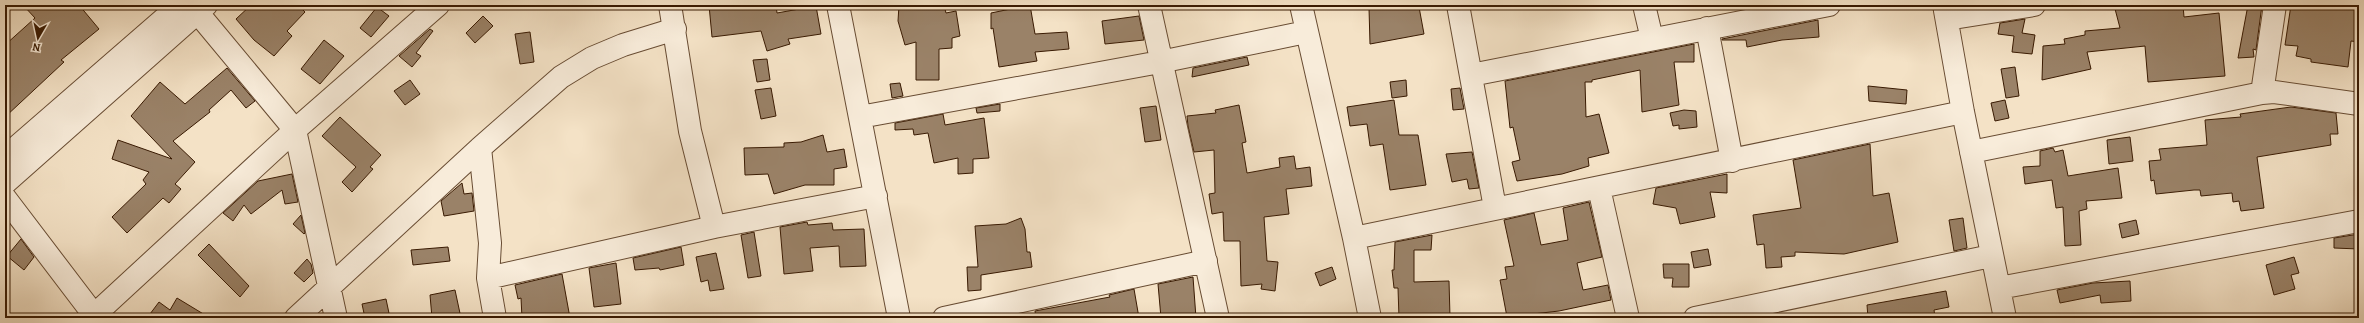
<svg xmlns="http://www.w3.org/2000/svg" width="2364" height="323" font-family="Alegreya,serif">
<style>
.building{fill:#9a8268;stroke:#391a02}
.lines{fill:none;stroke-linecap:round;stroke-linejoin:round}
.minor-casing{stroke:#684c33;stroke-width:24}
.minor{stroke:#f8ecda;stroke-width:22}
</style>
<rect width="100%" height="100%" fill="#f4e2c6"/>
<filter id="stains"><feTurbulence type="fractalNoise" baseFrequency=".005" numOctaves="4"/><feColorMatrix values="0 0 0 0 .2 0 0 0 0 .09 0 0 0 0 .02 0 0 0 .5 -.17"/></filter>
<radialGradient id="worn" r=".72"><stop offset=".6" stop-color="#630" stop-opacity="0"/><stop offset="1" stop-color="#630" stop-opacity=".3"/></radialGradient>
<path class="building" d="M23,5H79L99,29L61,60L64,62L5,117V45L35,18Z
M251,5H298L305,12L287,31L292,36L274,56L254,40L236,19Z
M709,5H776L777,13L816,6L821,34L788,39L790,44L767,51L761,31L712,37Z
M899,5H944L946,13L956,11L960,36L952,38V48L939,49V80H916V42L905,45L898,21Z
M1030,5L1035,34L1067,32L1069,49L1035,52L1037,61L999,67L993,28L991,29V13Z
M2114,5H2183L2184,17L2219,13L2225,76L2148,82L2145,46L2087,52L2091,69L2042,80L2043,46L2065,44L2064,39L2085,35V31L2120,28Z
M2248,5H2262L2256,50L2253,49L2254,57L2238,58Z
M2291,5H2359V42L2351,41L2348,67L2311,62V59L2296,56L2298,46L2285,45Z
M377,7L389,16L371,37L360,28Z
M1419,7L1424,34L1370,44L1369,8Z
M483,16L493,26L475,43L466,33Z
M1139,16L1144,40L1105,44L1102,21Z
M2025,19L2022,33L2035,35L2032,54L2012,52L2014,36L1998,34L2000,23Z
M1818,20L1819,37L1782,40L1747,47L1746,40H1722V39Z
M430,29L433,31L416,53L421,56L412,67L399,56Z
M530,32L534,62L520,64L515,34Z
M324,40L344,56L320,84L301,69Z
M1694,44V62H1674L1679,105L1642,112L1640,70L1592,80V82H1585L1586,117L1599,114L1609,153L1588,158L1589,166L1562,174L1517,181L1512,162L1520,160L1513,127L1510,128L1505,81Z
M1247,57L1249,65L1192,77L1193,68Z
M767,59L770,80L757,82L753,60Z
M2015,67L2019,96L2006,98L2001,69Z
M227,68L255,101L246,108L231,90L209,110L210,112L173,141L195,162L175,184L181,189L169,203L163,198L127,233L112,217L146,184L143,180L149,172L112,159L118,140L172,159L131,116L160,82L185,104Z
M410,80L420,94L405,105L394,91Z
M1406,80L1407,96L1392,98L1390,82Z
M900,83L903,96L892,98L890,84Z
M1868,86L1907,90L1906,104L1869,101Z
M771,88L776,116L761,119L755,90Z
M1460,88L1464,109L1453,110L1451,89Z
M1394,100L1399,135H1418L1426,185L1390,190L1383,144L1370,146L1367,124L1350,126L1347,107Z
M2005,100L2009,118L1995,121L1991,103Z
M1000,104V111L977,113L976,108Z
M1239,105L1246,142L1242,143L1247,173L1280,167L1279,158L1294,156L1296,169L1310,167L1312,186L1286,189L1289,214L1264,217L1267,261L1278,262L1275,291L1261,289L1262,284L1241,286L1240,241H1224L1223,212L1212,214L1209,194L1215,193L1214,150L1194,152L1188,126L1187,116L1216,113L1215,110Z
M1156,106L1161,140L1145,142L1140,108Z
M2291,107L2336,113L2338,134H2330L2331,145L2257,157L2264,208L2241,211L2239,201L2233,202L2232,193L2201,196L2200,190H2194L2156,194L2154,180L2151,181L2149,161L2161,160L2159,149L2207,145L2205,120L2241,117L2240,114Z
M1684,110L1696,111L1697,127L1679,129V125L1673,126L1670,113Z
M943,114L945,125L984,118L989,158L973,159V173L958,174V158L934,163L928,133L914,135L913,129L895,130V123Z
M340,117L381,155L370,167L373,169L352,192L342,182L356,167L322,136Z
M823,135L827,152L844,149L847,167L834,169V185H805L774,194L768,174L745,175L744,148L784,147V143L801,142Z
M2130,137L2133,161L2109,164L2107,140Z
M1870,144L1873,196L1889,193L1898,242L1844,254L1795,252V256L1781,257L1782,267L1766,268L1764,244L1757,245L1753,215L1801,208L1793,160Z
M2053,148L2055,152L2063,150L2068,176L2118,168L2122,198L2086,201L2087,209L2079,211L2081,245L2065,246L2063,207L2056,208L2052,180L2025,184L2023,167L2040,166V151Z
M1472,152L1479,188L1469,189L1467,179L1452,182L1446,154Z
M292,174L298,202L285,204L282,190L251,214L244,205L233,221L223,213L258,181Z
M1727,174V193L1710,192L1715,217L1680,224L1676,208L1653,204L1656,188Z
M462,183L464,194L472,193L474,211L444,216L441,201Z
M1589,202L1602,257L1577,263L1583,290L1608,285L1611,300L1559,311L1507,317L1500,280L1507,279L1505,267L1514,266L1504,220L1534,213L1541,245L1568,240L1563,208Z
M301,215L305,233L304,234L293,224Z
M1021,218L1025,229L1027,252H1030L1032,267L981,275V290L968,291L967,267H978L975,226L1006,224Z
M1963,218L1967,248L1954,251L1949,220Z
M2136,220L2139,234L2122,238L2119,224Z
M807,222L808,225L832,223L833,230L864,229L866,266L840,267L839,246L810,248L813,271L784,274L780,227Z
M754,232L761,276L748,278L741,235Z
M2359,234V249L2334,248V238Z
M1432,235L1431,250H1414V282L1449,281L1450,317L1399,318L1398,288H1394L1392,270H1394L1395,242Z
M21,239L34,257L24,270L7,256Z
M209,244L249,286L240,297L198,255Z
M448,247L450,261L413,265L411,250Z
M681,247L684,265L660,270L659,268L635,270L633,258Z
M1708,249L1711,265L1694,268L1691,252Z
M716,253L724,289L710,291L708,280L701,282L696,257Z
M2294,257L2299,273L2291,275L2295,289L2274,295L2266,265Z
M307,259L311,264L313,273L304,282L294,273Z
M616,263L621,304L594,307L589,268Z
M1663,264H1689V287H1672L1673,278H1664Z
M1332,267L1336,279L1320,286L1315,273Z
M562,274L570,318H522L521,298L518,299L515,285Z
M1193,277L1196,318H1161L1158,284Z
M2130,281L2131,301L2101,303L2100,295L2060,303L2057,290L2093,283Z
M1134,289L1139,318H1036L1035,311L1110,297L1109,295Z
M455,290L461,318H432L430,295Z
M1946,291L1949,307L1934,310L1935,317L1868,318L1867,305Z
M177,298L210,318H147L159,302L170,310Z
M386,299L390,318H365L362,304Z"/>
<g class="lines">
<defs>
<path id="minor" d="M670,5L690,131L714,227
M838,5L899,318
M1149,5L1218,318
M1301,5L1354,238L1370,318
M1458,5L1495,208
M1644,5L1652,39
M1944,5L1963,112L2005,318
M197,12L295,130L336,318
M1947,19L2034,5
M1707,28L1732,161
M1471,75L1829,5
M2262,93L2275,5
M860,117L1160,62L1306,32
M480,148L490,243L488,278L495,318
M1971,152L2262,93L2274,92L2359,104
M5,157L180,5
M5,183L206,5
M1599,188L1628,318
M5,198L94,315
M1354,238L1963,112
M488,278L714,227L876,196
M1999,288L2359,221
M91,318L295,130L438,5
M296,318L480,148L561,77L592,58L623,45L675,29
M944,318L1206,261
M1695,318L1991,256"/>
</defs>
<use href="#minor" class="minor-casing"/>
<use href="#minor" class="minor"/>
</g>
<rect width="2364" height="323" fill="none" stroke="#f4e2c6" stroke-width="20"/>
<rect x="6" y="6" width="2352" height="311" fill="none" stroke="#391a02" stroke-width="2"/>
<rect x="10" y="10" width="2344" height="303" fill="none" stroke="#391a02"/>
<g transform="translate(38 38) rotate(189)" stroke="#f8ecda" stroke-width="3" paint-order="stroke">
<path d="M0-3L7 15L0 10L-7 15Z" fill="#391a02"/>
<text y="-6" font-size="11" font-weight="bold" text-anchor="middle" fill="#391a02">N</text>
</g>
<rect width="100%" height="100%" filter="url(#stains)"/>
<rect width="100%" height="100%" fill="url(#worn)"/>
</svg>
